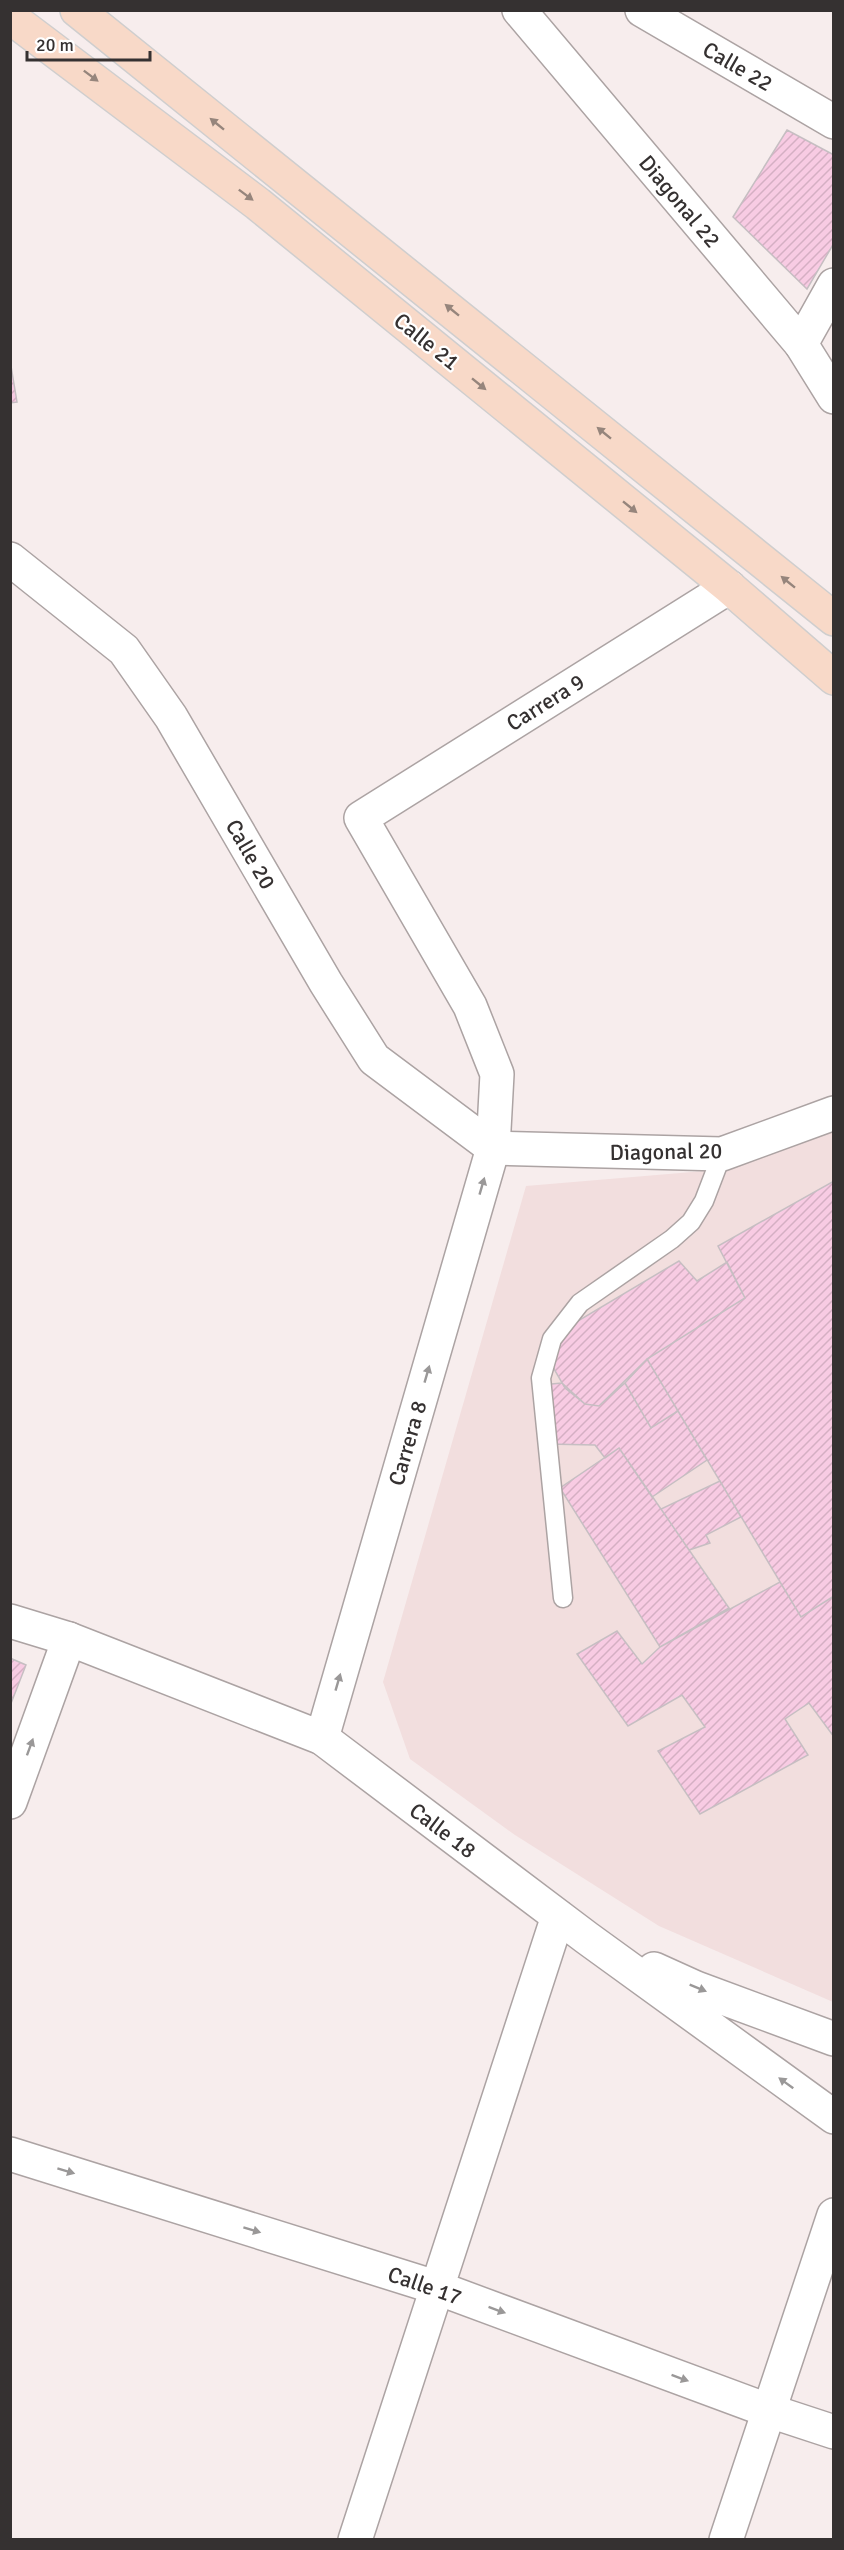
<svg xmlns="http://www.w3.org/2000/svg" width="844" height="2550" font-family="Signika,sans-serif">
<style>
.built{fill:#f2dede}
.building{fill:url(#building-hatch);stroke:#c6bec2;stroke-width:1.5}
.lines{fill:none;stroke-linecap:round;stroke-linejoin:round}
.lane-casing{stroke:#aca3a3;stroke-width:21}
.street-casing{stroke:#aca3a3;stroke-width:36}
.secondary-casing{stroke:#aca3a3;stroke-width:36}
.primary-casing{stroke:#cfcece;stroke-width:36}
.lane{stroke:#fff;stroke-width:18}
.street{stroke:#fff;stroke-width:33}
.secondary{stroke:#fff;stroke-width:33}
.primary{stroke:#f8d9c8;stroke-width:33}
.oneway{fill:#96857c}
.oneway2{fill:#9a9898}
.labels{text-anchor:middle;stroke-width:4.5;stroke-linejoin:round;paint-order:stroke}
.street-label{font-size:22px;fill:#353131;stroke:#fff}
</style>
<defs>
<pattern id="building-hatch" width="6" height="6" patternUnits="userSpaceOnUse" patternTransform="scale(1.5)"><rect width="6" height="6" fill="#f8cbe3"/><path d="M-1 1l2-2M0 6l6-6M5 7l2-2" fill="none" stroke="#d5afc3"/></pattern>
</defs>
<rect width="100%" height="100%" fill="#f7eded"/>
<path class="built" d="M833,1131V2002L659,1926L515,1835L410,1759L383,1682L526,1186L716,1170Z"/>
<path class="building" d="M787,130L834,155V243L807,289L733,217Z
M10,360L17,402L10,403Z
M834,1181V1596L801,1617L647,1359L745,1298L718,1246Z
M679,1261L697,1281L727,1262L745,1298L647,1359L599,1406L585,1404L565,1388L554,1369L551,1359L566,1328Z
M647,1359L678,1411L651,1428L625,1383Z
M562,1383L585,1404L599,1406L625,1383L651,1428L678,1411L707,1460L652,1497L619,1448L605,1458L595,1445L547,1444L541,1385Z
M619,1448L729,1608L660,1647L560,1488Z
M720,1481L741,1517L706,1535L710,1543L689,1550L661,1509Z
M780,1582L801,1617L834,1596V1737L809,1703L785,1719L808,1755L700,1814L658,1751L705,1727L682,1695L628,1726L577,1654L617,1631L642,1664L660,1647Z
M10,1658L26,1665L10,1706Z"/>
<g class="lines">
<defs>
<path id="lane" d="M563,1598L541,1378L552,1339L580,1303L672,1239L691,1222L704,1201L722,1154"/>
<path id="street" d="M642,10L834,122
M801,344L834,285
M322,1738L493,1148L497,1074L470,1006L361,818L729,587
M10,1802L69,1639
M726,2540L834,2215"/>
<path id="secondary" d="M519,10L801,344L834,397
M10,559L124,650L171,717L326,983L374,1059L493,1148L722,1154L834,1113
M10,1621L69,1639L322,1738L587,1938L834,2117
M654,1969L696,1988L834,2039
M10,2154L435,2287L767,2410L834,2432
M355,2540L558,1916"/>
<path id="primary" d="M77,10L834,619
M10,17L258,204L729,587L834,678"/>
</defs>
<use href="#lane" class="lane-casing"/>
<use href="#street" class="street-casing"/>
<use href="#secondary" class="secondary-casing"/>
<use href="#primary" class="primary-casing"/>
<use href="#lane" class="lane"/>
<use href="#street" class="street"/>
<use href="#secondary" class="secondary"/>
<use href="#primary" class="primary"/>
</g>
<defs><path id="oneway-solid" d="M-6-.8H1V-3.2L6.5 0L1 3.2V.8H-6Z" transform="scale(1.5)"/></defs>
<g class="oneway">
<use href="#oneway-solid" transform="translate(91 76) rotate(37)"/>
<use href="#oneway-solid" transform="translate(217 124) rotate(-141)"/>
<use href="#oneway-solid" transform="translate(246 195) rotate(37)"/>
<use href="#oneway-solid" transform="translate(452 310) rotate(-141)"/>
<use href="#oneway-solid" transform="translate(479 384) rotate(39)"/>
<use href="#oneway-solid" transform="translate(604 433) rotate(-141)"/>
<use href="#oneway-solid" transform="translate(630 507) rotate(39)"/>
<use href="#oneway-solid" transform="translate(788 582) rotate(-141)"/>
</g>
<g class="oneway2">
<use href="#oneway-solid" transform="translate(482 1186) rotate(-74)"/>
<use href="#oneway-solid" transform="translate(427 1374) rotate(-74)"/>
<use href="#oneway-solid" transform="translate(338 1682) rotate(-74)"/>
<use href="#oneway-solid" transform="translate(30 1747) rotate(-70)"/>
<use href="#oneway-solid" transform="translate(698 1988) rotate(22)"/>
<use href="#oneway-solid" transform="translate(786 2083) rotate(-144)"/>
<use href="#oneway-solid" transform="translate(66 2171) rotate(17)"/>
<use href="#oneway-solid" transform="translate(252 2230) rotate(17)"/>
<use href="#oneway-solid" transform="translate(497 2310) rotate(20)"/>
<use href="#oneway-solid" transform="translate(680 2378) rotate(20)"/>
</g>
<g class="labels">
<g class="street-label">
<text transform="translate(738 66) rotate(30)" y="8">Calle 22</text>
<text transform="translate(680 201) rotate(50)" y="8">Diagonal 22</text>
<text transform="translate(427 341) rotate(39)" y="8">Calle 21</text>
<text transform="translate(545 702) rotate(-32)" y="8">Carrera 9</text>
<text transform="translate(251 854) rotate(60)" y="8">Calle 20</text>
<text transform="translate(666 1151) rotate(-1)" y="8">Diagonal 20</text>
<text transform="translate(407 1443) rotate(-74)" y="8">Carrera 8</text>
<text transform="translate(443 1830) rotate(37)" y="8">Calle 18</text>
<text transform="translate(425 2285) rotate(19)" y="8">Calle 17</text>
</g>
</g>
<rect width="844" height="2550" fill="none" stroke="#353131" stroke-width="24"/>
<path d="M27 51v9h123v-9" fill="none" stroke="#353131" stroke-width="3"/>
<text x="36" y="51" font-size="18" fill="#353131" stroke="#ffffff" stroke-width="4.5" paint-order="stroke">20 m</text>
</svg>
